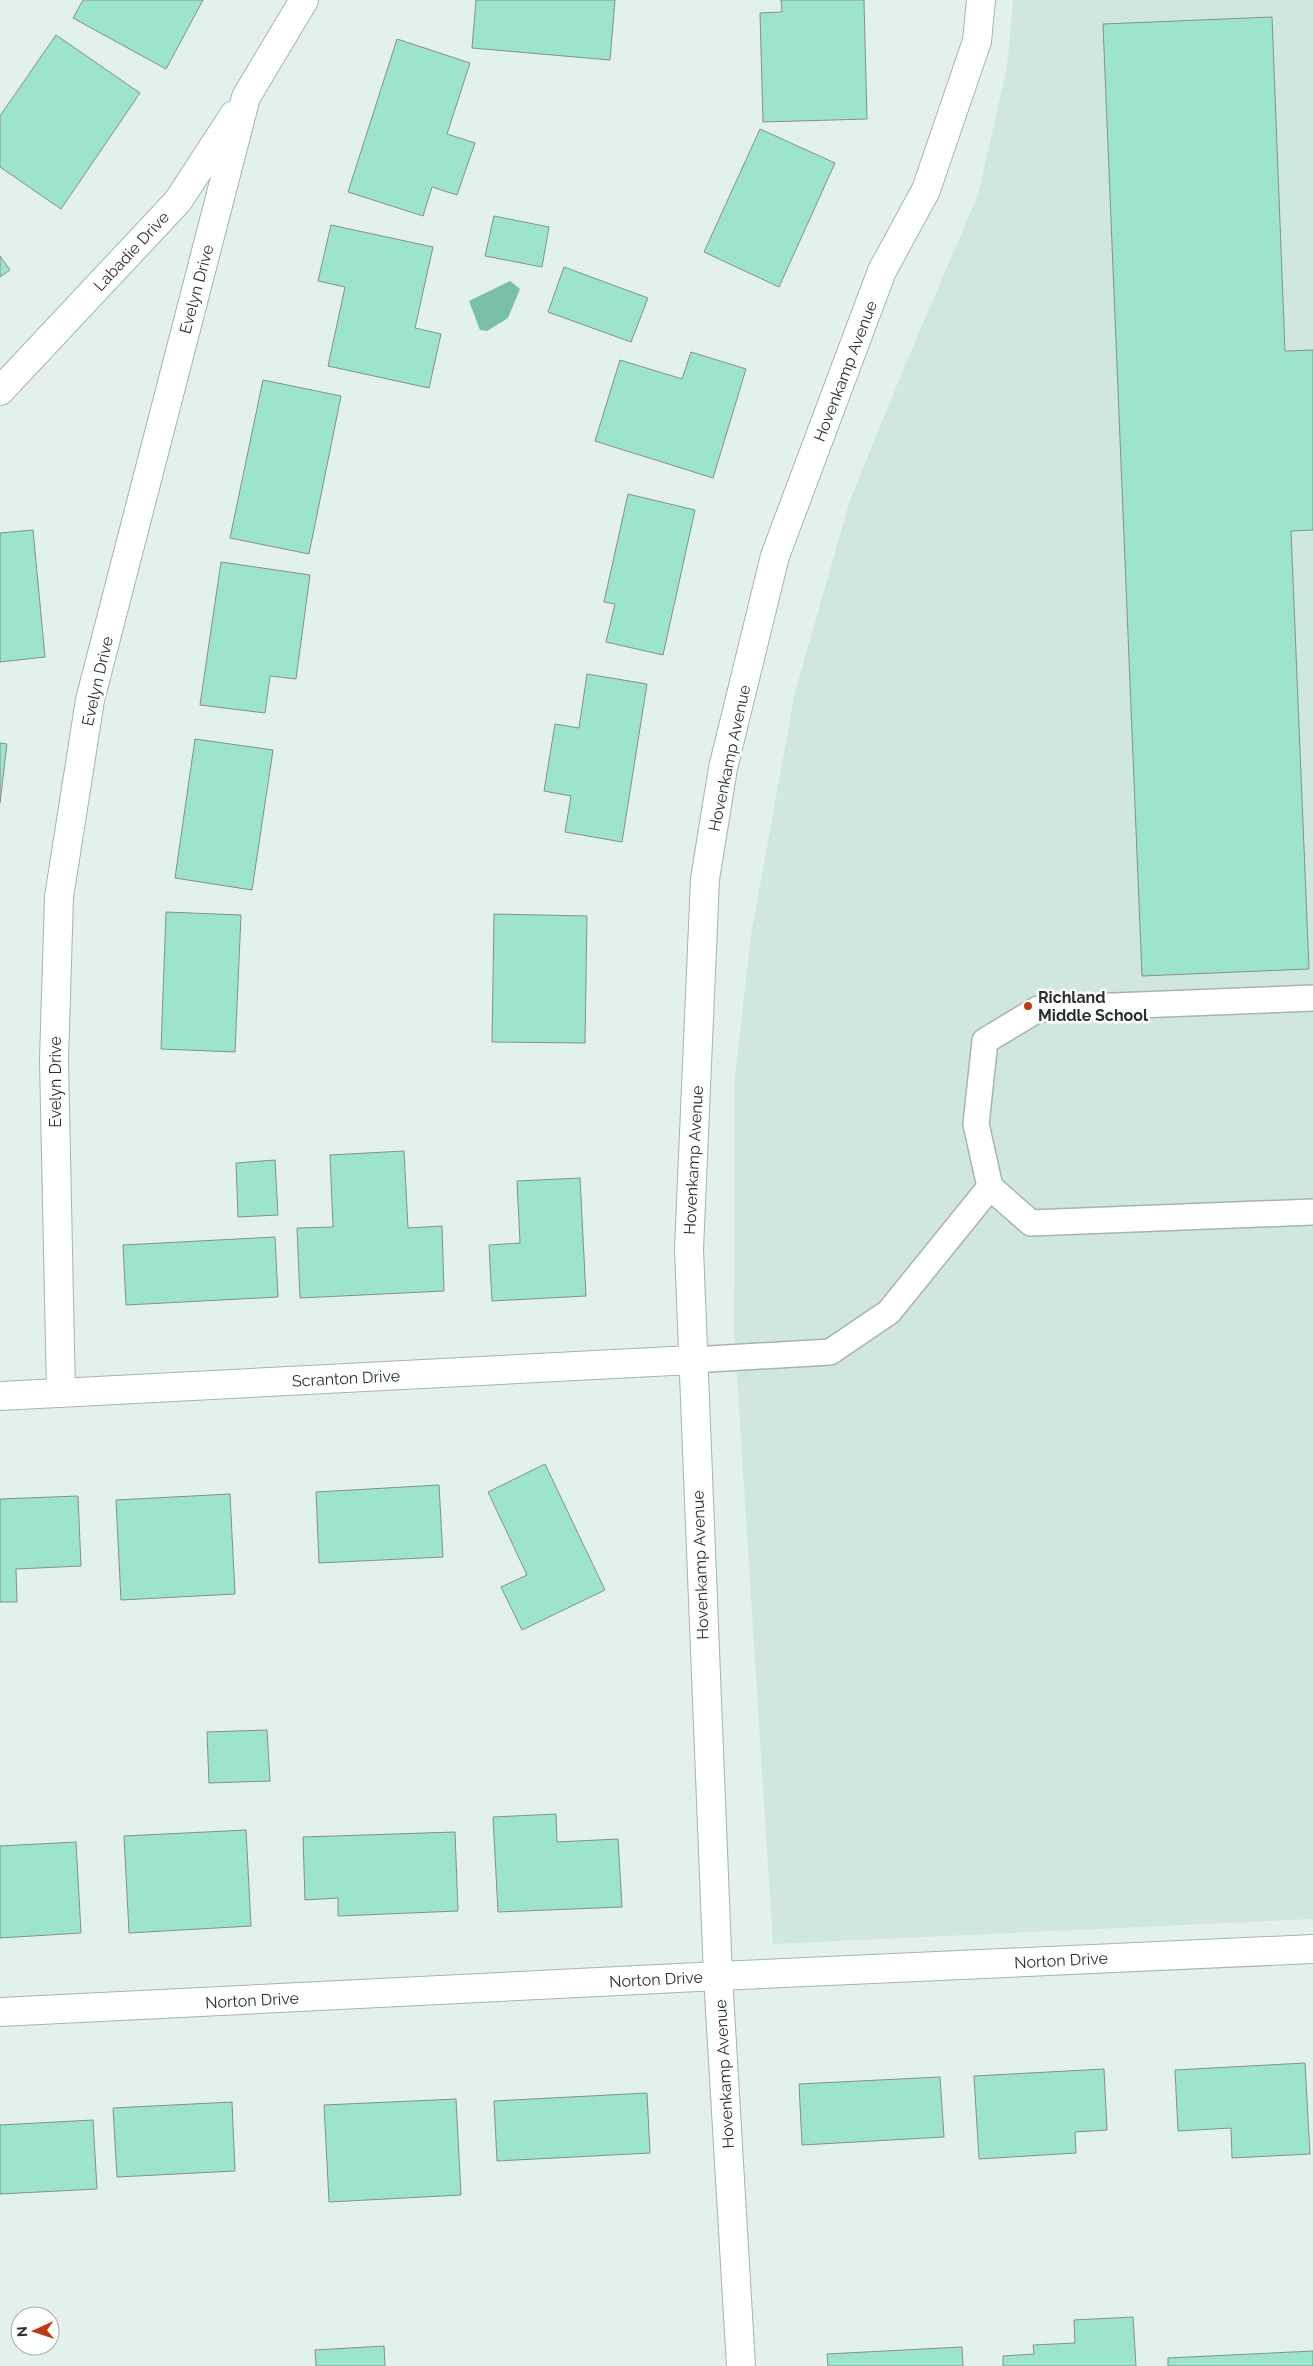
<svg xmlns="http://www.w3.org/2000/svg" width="1313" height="2366" font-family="Raleway,sans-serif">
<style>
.built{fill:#d0e7df}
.water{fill:#7abfa9}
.building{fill:#9de4cc;stroke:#84918c}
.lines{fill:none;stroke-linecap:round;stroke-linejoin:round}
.lane-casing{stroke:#a6b4af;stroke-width:28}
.street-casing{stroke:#a6b4af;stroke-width:30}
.secondary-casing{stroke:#a6b4af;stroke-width:30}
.lane{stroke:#fff;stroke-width:25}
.street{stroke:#fff;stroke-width:28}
.secondary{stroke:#fff;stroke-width:28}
.poi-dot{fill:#c1380e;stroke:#fff;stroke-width:2}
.labels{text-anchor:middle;stroke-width:5;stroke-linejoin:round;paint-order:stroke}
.street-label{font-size:16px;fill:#2a302e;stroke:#fff}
.poi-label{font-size:16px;font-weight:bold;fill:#2a302e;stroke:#fff;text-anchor:start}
</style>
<rect width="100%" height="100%" fill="#e2f1eb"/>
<path class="built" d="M1013,0H1313V1919L773,1944L734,1329L735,1077L751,935L795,692L850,500L913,346L978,195L1007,67Z"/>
<path class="water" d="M510,281L520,289L508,318L487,331L480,330L469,301Z"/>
<path class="building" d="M83,0H203L166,69L73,18Z
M476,0H615L610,60L472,48Z
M781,0H864L867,119L763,122L760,13L782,12Z
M1272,17L1285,351L1313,350V530L1291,531L1309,969L1142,976L1103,24Z
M56,35L140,93L61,209L0,167V116Z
M397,39L470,63L447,134L475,143L457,195L432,187L423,216L348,192Z
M760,129L835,163L779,287L704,252Z
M494,216L549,227L542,267L485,256Z
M331,225L433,247L415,328L441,334L429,388L328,366L345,287L318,281Z
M0,256L10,270L0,277Z
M564,267L648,298L631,342L548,312Z
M691,352L746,369L713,478L595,441L620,360L682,379Z
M263,380L341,396L309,554L230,538Z
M628,494L695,510L663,655L606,642L615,604L604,602Z
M33,530L45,657L0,662V533Z
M221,562L310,575L296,679L270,676L265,713L200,705Z
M587,674L647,684L622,842L565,832L571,796L544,791L555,724L579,728Z
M195,739L273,750L252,890L175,878Z
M0,743L7,744L0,803Z
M166,912L241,915L235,1052L161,1049Z
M494,914L587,916L585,1043L492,1042Z
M404,1151L408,1228L442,1226L444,1291L300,1298L297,1228L333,1227L330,1155Z
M275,1160L278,1215L238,1217L236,1163Z
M580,1178L586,1296L492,1301L489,1245L520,1243L517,1181Z
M275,1237L278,1297L126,1305L123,1245Z
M545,1464L605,1590L522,1630L501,1587L527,1575L488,1492Z
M439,1485L443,1557L319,1563L316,1492Z
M230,1494L235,1594L121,1600L116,1500Z
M78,1496L81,1566L16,1569L17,1602H0V1499Z
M267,1730L270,1781L209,1783L207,1732Z
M556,1814L557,1842L618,1839L622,1907L498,1912L493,1817Z
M246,1830L251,1926L129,1933L124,1836Z
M455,1832L458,1911L338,1916V1898L305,1900L303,1837Z
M76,1842L81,1933L0,1938V1846Z
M1305,2063L1310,2154L1232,2158L1231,2128L1178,2131L1175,2070Z
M1104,2069L1107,2130L1075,2132L1076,2153L979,2159L974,2076Z
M940,2077L944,2137L802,2145L799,2084Z
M647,2093L650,2153L497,2161L494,2101Z
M456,2099L461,2195L329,2202L324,2105Z
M232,2102L235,2171L117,2177L113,2108Z
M93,2120L97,2189L0,2194V2125Z
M1133,2317L1136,2366H1003V2356L1034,2354L1033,2345L1075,2343L1074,2320Z
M384,2346L385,2366H316L315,2350Z
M962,2347L963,2366H828L827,2354Z
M1313,2351V2366H1168V2358Z"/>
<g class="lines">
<defs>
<path id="lane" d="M1313,998L1038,1009L985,1041L976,1124L990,1187L1031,1223L1313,1212
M692,1360L830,1352L889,1312L990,1187"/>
<path id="street" d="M0,391L178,201L234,115
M61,1393L54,1060L59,897L90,700L246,97L304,0
M0,1396L692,1360
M741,2366L718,1976L689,1249L705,879L723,768L775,556L882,271L926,190L977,41L981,0"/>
<path id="secondary" d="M0,2012L718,1976L1313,1949"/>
</defs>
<use href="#lane" class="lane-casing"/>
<use href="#street" class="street-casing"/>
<use href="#secondary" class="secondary-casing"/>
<use href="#lane" class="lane"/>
<use href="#street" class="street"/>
<use href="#secondary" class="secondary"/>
</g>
<circle class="poi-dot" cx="1028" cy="1006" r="5"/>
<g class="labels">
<g class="street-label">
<text transform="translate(131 251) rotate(-47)" y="6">Labadie Drive</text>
<text transform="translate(196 289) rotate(-75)" y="6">Evelyn Drive</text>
<text transform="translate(845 371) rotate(-69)" y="6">Hovenkamp Avenue</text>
<text transform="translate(97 681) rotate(-77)" y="6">Evelyn Drive</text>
<text transform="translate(729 758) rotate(-78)" y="6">Hovenkamp Avenue</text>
<text transform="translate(55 1082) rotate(-90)" y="6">Evelyn Drive</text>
<text transform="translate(693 1160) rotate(-87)" y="6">Hovenkamp Avenue</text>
<text transform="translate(346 1378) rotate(-3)" y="6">Scranton Drive</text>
<text transform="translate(700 1565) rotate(-92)" y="6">Hovenkamp Avenue</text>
<text transform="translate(1061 1960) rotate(-3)" y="6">Norton Drive</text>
<text transform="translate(656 1979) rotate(-3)" y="6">Norton Drive</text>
<text transform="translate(252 2000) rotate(-3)" y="6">Norton Drive</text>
<text transform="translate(724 2074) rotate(-93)" y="6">Hovenkamp Avenue</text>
</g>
<g class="poi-label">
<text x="1038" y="1003">Richland<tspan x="1038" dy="18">Middle School</tspan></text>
</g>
</g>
<g transform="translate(35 2331) rotate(267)"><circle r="24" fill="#ffffff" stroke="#aaacab"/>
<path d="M0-4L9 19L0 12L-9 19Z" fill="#c1380e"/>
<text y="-8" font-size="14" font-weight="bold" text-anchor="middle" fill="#2a302e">N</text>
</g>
</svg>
